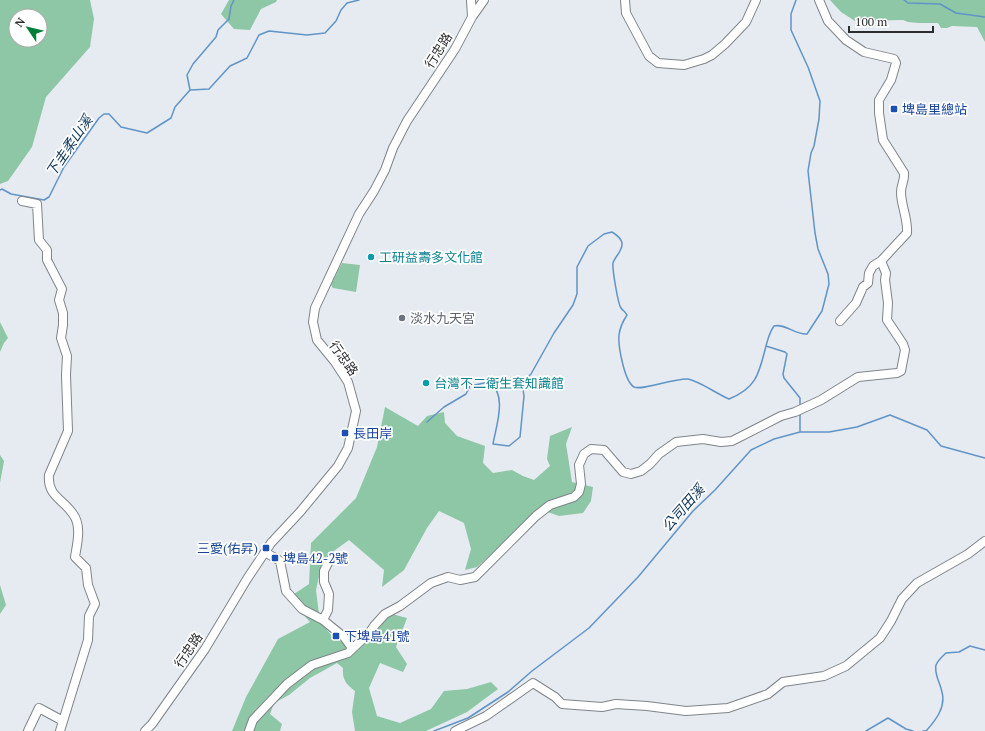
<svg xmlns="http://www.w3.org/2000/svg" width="985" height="731" font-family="'PT Serif','Noto Sans TC',serif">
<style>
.green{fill:#8dc7a6;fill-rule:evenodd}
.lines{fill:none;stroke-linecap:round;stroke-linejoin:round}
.stream{stroke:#6094c7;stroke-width:1.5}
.minor-casing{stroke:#7f8489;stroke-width:10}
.minor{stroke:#fff;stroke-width:8}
.transit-dot{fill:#1a4fb4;stroke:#fff;stroke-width:1.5}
.culture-dot{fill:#0f9aa8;stroke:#fff;stroke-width:1.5}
.worship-dot{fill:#6b7280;stroke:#fff;stroke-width:1.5}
.labels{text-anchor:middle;stroke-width:3.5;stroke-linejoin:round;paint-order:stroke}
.street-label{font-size:13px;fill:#2a2c2e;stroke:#fff}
.transit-label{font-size:13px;fill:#164399;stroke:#fff;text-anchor:start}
.culture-label{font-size:13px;fill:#0d838f;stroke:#fff;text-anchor:start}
.worship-label{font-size:13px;fill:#5b616d;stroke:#fff;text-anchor:start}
.water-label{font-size:14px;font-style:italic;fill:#0b3254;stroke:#fff}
</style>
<rect width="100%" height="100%" fill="#e6ebf1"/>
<path class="green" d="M0,0H90L94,19L90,47L46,97L32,147L8,181L0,184ZM16,16H40V40H16Z
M229,0H277L276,2L261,9L250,30L234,29L221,14Z
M830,0H985V42L977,27L952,26L947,28H941L938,23H919L908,22L903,20L855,21L841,12Z
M342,263L360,265L356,292L333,288L331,285Z
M0,322L8,338L4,343L0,352Z
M385,407L418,426L427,416L444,412L445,423L457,436L485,446L483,463L493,473L512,470L523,476L534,480L550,466L547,459L550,436L572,427L566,444L572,482L593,487L591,501L583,513L559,516L539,509L514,534L477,567L465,570L471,549L464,523L439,511L427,528L404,570L382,587L384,570L349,540L323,559L316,590L320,622L333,637L355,649L392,614L407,618L396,647L407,664L403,672L380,663L369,688L377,716L400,723L431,709L444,691L467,689L491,682L498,689L467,712L426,731H355L352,712L355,691C346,684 342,679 343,668L337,663L310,678L289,695L274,703L270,714L282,724L280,731H232L246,697L278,639L310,622L288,598L309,584L311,543L356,498L377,447Z
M0,455L4,461L0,483Z
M0,585L6,605L0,614Z"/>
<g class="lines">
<path class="stream" d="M904,0L908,3L940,4L956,13L985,17
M190,90L187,75L193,64L216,37L218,30L229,19L231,6L234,0
M0,190L2,189L11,194L44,200L49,197L64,167L99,118L104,114H109L121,127L147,133L171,118L175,107L190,90L209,89L230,66L247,58L259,35L269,31L307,35L325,33L336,21L341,10L347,3L359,0
M766,346L785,352L787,354L783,374L784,378L800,398V406
M427,422L444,407L466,394L470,386L489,382C508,394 496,426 493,444L509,446L520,437L524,396L522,383L531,374L554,333L573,305L577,294V267L588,246L604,234L612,232C617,235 621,238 622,243C623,251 615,256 613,263C612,268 618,304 621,308C623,311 625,311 627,315C623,321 620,327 619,335C618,345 624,381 634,387C642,391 674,378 688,379C699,381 717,394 729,399C757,388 759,373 766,346C768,339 769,333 774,326C785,323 795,335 807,334L822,311L829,284L828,274L818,249L815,233L808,171L811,153L814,146L819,119L820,101L808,67L791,30V14L796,0
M800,432V412
M434,731L468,718L508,692L532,671L589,628L638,577L693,511L715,490L751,450L774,439L800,432H829L857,427L890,415L927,430L941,446L985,458
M866,731L888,718L906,729L913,731
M923,731H926C936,720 946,707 942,692C940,682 934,675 936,665C938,660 943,656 946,653L959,652L970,646L985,650"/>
<defs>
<path id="minor" d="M471,0L472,17
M625,0L626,13L649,56L658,63L684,65L704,59L712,55L725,44L746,22L756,0
M819,0L828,21L846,40L864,52L894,59L896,63L891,80L879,100V113L883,140L904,173C905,180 901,185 901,192C901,206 908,218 907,233L881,261L873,266L869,273L868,283L863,287L856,303L840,321
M22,201L37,204L39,240L47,250V260L62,289L59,300L63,313V325L61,338L67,356L66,375L68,431L49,475C47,496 63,499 73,514C82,526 77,544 75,557L86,568L88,585L95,604L89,616L88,640L60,731
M265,552L280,561L286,591L302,609L323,620L344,637L352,648
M323,620L328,610L329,594L324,582V571L329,561
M28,731L39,708L63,721
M145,731L152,724L205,649L247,579L271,543L300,512L338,466L348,448L356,411L348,382L335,362L317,340L313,322L315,308L359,214L374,191L385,170L393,148L407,121L455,49L472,17L484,0
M249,731L253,720L287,684L312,665L348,653L370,632L374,626L385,614L400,606L431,583L448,577L460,580L475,577L536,516L550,505L574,497L579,492L581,484L579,465L584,454L591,449L604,450L623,472L631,474L641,471L650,464L659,454L676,442L703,439L721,442L732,441L781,416L795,412L821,400L858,377L897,373L901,371L905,350L903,344L887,320L888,303L885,280L886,273L881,261
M455,731L486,716L533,683L555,697L562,704L602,707L616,704L647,706L686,711L728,708L768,694L783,682L824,676L846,666L880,638L891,621L902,599L917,583L968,554L985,541"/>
</defs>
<use href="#minor" class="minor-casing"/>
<use href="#minor" class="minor"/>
</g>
<g class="transit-dot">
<rect x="890" y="105" width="8" height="8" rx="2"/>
<rect x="341" y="429" width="8" height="8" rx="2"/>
<rect x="262" y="544" width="8" height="8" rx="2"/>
<rect x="271" y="554" width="8" height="8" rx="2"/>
<rect x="332" y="632" width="8" height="8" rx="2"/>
</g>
<g class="culture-dot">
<circle cx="371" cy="257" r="4"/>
<circle cx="426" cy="383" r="4"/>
</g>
<circle class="worship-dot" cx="402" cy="318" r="4"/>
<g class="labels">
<g class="street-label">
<text transform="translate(438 50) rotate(-58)" y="5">行忠路</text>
<text transform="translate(344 358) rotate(55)" y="5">行忠路</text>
<text transform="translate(188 650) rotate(-56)" y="5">行忠路</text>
</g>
<g class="transit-label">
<text x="902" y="114">埤島里總站</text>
<text x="353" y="438">長田岸</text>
<text x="258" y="553" text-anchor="end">三愛(佑昇)</text>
<text x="283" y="563">埤島42-2號</text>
<text x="344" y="641">下埤島41號</text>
</g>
<g class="culture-label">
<text x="379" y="262">工研益壽多文化館</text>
<text x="434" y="388">台灣不二衛生套知識館</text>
</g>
<g class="worship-label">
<text x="410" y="323">淡水九天宮</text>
</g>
<g class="water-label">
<text transform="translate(69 146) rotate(-56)" y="5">下圭柔山溪</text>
<text transform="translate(683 508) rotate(-49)" y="5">公司田溪</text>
</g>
</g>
<g transform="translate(28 28) rotate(305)"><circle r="19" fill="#ffffff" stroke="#aaabab"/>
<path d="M0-3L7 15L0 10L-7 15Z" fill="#007e37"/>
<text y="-6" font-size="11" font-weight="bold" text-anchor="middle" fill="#2a2c2e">N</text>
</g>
<path d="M849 26v6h84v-6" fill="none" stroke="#2a2c2e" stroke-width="2"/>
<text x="855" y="26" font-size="12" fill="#2a2c2e" stroke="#ffffff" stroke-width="3" paint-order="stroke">100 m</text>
</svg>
